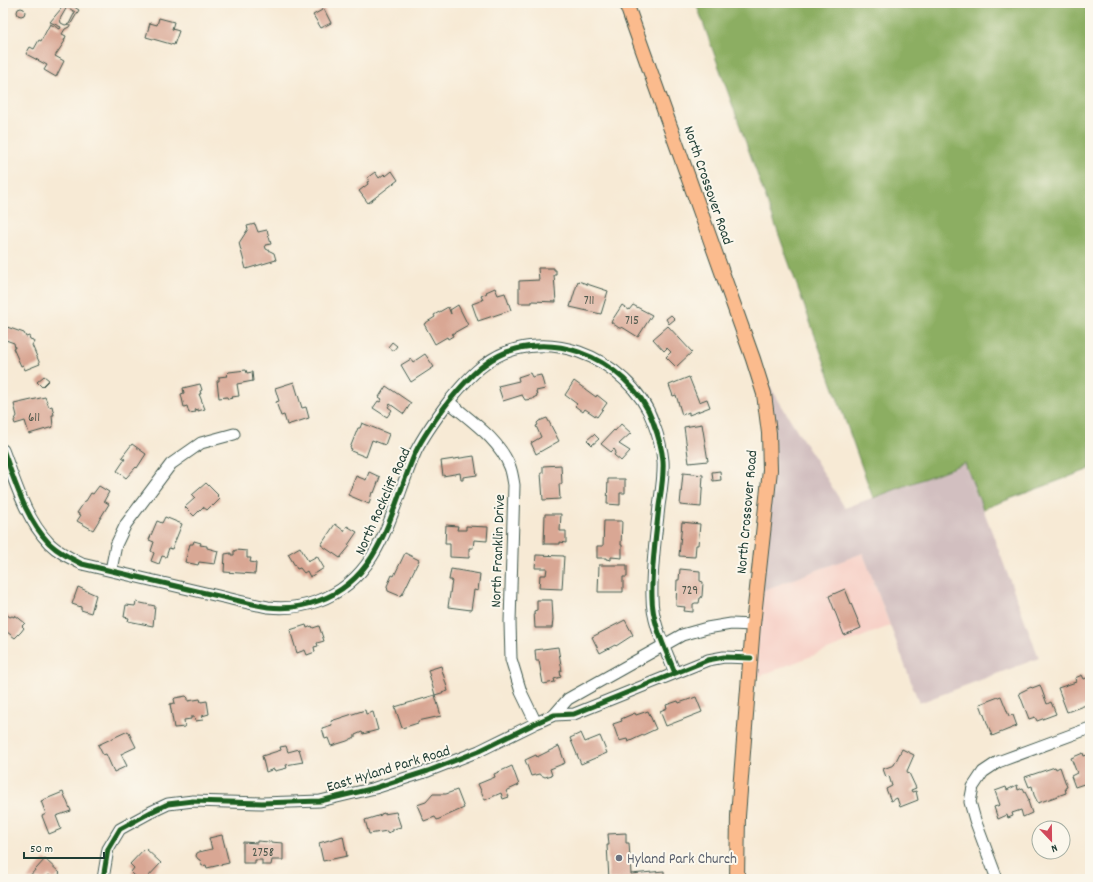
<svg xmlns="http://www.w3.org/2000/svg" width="1093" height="882" font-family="Dekko,sans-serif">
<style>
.built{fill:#f7d1c8}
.industrial{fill:#d2bfc0}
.forest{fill:#8cae62;stroke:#56764b}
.building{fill:#d9a794;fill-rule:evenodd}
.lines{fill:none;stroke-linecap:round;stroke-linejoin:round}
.minor-casing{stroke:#3f574c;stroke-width:13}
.major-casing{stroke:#3f574c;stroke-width:16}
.minor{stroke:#fff;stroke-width:11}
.major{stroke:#fbbb8d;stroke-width:14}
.cycleway-casing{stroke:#fbf7ec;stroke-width:8}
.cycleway{stroke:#1b5e20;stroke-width:5}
.worship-dot{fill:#6b7280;stroke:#fbf7ec;stroke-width:1.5}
.labels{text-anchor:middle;stroke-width:4;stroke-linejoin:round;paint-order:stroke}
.number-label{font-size:13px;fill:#4e584c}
.street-label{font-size:15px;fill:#1f3d34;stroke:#fbf7ec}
.worship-label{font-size:15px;fill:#5b616d;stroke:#fbf7ec;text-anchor:start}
</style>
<rect width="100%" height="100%" fill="#fbf7ec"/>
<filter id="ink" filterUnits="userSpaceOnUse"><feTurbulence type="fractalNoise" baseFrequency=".025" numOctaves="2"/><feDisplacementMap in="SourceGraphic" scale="8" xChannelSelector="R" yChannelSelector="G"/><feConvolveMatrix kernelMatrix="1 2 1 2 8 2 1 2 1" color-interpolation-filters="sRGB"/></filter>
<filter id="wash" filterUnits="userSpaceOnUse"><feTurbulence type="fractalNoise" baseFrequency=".012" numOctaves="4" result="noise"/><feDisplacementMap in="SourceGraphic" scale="16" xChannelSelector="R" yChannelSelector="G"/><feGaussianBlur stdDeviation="0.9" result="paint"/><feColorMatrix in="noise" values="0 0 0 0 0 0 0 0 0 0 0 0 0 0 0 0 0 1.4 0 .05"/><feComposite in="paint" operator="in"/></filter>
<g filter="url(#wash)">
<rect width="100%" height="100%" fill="#f7ead5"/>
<path class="built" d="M863,553L890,626L749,680L756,593Z"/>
<path class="industrial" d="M753,359L845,508L966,463L1039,658L919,703L863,553L756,593L770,470Z"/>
<path class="forest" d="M696,3H1090V469L983,509L965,463L873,498Z"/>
<g id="blocks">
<path class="building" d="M66,3H68L79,10L69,27L65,29L62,34L66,36L64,41H65L55,56L64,61L56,77L44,70L47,65L26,54L30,47L34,49L39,40L41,41L50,24L60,29L61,27L50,22ZM67,7L75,12L69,24L65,25L61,23L60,19Z
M17 12a4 4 0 1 1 8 0a4 4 0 1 1-8 0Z
M324,9L331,23L321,28L313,15Z
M159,18L174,22L172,29L179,31L174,45L146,37L150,23L157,25Z
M392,171L398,180L368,203L359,191L368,184L367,182L369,181L367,178L375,172L379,178L384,174L386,176Z
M255,224L258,232L267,230L271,244L265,245L266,249L274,253L276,260L246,269L239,243L248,229L247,226Z
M538,268H554V270H556V275H554L556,302L532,301V303H519V281L539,280Z
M578,281L608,291L601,314L570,307Z
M495,288L498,295L505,293L511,310L478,321L472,304L483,300L481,296L487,293L486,292Z
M458,305L468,325L452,334L453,336L448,339L447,337L435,344L424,324L435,317L434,315L448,307L451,314L450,310Z
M622,305L629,310L633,305L652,315L638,337L622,327V328H619L611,322Z
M671,315L675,319L669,324L666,319Z
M668,326L692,352L676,367L666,357L671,352L667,348L664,351L653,339Z
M7,327L24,333L26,337L29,336L30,339L33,340L34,342L32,345L40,364L25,370L23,365L21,366L13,348H15L14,343L3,339Z
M392,342L397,346L393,351L388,347Z
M425,354L434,367L411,382L401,365L411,359L413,362Z
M246,370L247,373L252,372L253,381L237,384L239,396L232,397L233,398L228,399L227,397L219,398L217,381H219V377L227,376L226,375L229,372Z
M530,373L532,377L541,375L545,389L536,391L537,396L533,398V399L525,400L522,395L503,401L498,386L519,381L518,377Z
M44,376L49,380L42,387L37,382Z
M689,377L699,402L707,399L710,407L689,415V412L682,415L676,395L673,396L669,385Z
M574,381L596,397L597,395L607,403L597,417L585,409L583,412L575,406L577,404L565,395Z
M294,382L302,408L306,407L309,418L287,425L284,415L281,416L276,402L279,401L275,388Z
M200,384L202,390L200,391L201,394H199L205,409L198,411V409L195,410L196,412L189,413L187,406L184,407L181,394L184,393L183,388Z
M386,386L411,403L404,414L390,404L388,407L392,410L387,417L373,408L378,401L380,402L382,399L379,397Z
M45,397L49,407L52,406L54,415H52L53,427L29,434L25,421L15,424L14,421L17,416L14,404Z
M547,418L559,441L536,454L531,443L541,437L536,426L538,425L537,423L539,421Z
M362,423L389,434L385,445L372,440L366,457L351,451L352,449L350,448L358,428H360Z
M621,424L631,433L619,444L630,451L621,461L614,455L616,452L614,449L611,452L601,444L614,430L615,431Z
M702,424L708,461L689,463L684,427Z
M594,434L599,439L592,445L587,440Z
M132,444L146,454L137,468L136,467L126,478L117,471L125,459L122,457Z
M474,456L477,475L463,477V480H461L460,473L443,476L441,461Z
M561,465L562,484H559L560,499L543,500L541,473H543V466Z
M720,471L721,480L713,481L712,472Z
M369,472L380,477L374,493L372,492L369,504L348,495L356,476L366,480Z
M683,473L703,475L701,507L680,505Z
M608,479H625V493H620V505L607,504Z
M206,483L218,495L217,496L220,499L213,506L212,505L207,510L203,507L194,516L185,507L195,498L192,495Z
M99,486L109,492L104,501L109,504L93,530L77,521L81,515L77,513L85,501H86L91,493L93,494Z
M545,514H561L560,531H566V543L560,542V544H544Z
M165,517L182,524L172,549L169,548L166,557L162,556L159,564L151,561L154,553L151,551L154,542L149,540L157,521L162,523Z
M604,521H622L621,545H622V558L611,557V560L606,559V558H597V546H603Z
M682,522L700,524L698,545H696L695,557L679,556Z
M335,524L344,531L347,526L357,532L348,545L350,546L340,558L321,545Z
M446,525L458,526L457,530H466V526L488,527L487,541L474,540L473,548H469V558L450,557V544H445Z
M194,541L201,543L200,545L207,546V548L218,551L215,564L199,562L198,565L185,562L190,544H193Z
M300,547L308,561L317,556L324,568L310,577L307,571L304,573L300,568L297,569L288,554Z
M236,550L247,551V558H251L250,562L256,563L255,574L224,572L225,554L231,553V555H234V551Z
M405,553L419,560L402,595L401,594L400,596L388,591L387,586L392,575L394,576Z
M536,555L564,556L562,589L539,588L540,575H546L547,568H535Z
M599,565H627V577H623V592H598Z
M451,569L480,574L478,591L474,590L471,610L448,607L452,580H449Z
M680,569L700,571V581L703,582L702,596L701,598H700L699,603H695L693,604V612L684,611L685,607L676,606L677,580H679Z
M78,587L96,595L91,613L81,610V607L72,604Z
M845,589L861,628L844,635L829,596Z
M537,600H552L553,619L552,628H535L534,611L537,610Z
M136,602L155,606L153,626L128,621L129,618L124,617L126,605L135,606Z
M3,612L10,617L12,616L14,617L15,615L25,623L22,626L24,628L21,632L15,638L3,629Z
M625,620L633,635L616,646L615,645L600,653L592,637Z
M306,625L307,628L312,626L313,628L319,626L324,641L317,643L318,646L314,647L315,652L307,655L305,650L297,653L290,630Z
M558,647L562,671H560L561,677L554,679L555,682L543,684L539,661H536L535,650Z
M441,666L448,691L435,695L428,670Z
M1082,675L1084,679L1089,677L1090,680V706L1087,707L1086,705L1067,712L1058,688L1076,682L1075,678Z
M1040,685L1047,704L1051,702L1056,714L1037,721L1035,717L1029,719L1019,693L1031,687L1032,688Z
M435,695L441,716L418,721V723L402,728L395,707Z
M186,696L188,698V701L200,699L201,702L207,701L209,714L202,716L203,720L195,721L194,717H191V719L184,720L185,727L174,728L170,704L175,703L174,699L175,698Z
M1001,696L1009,716L1013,715L1017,726L992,736L980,704Z
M696,697L702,712L666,726L660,711L667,708L666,705L678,701L679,703Z
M365,710L366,714L373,712L378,730L363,734L362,732L355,735V737L347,741L331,746L328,738L325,739L322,728L332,725L331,721Z
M648,711L656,729L628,742L627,739L619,741L613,724L622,721L621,719L635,713L636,715Z
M128,731L136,747L121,754L127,766L114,772L106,754L103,755L98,745Z
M581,733L585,742L600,736L607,753L581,764L570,738Z
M286,746L288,752L299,749L303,762L286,765L287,768L275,771L274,769L266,772L262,756L281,750L280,747Z
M559,746L565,763L550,769L552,775L545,777L539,774L531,776L525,760L536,755L537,757Z
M902,749L914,755L907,771L908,774L909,773L916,788L911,790L912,792L916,791L918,800L900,807L897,798L891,801L886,789L892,786L889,776L886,777L883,769L894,765Z
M1083,753L1084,756L1090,754V784L1085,786L1084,784L1075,787L1071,776L1077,773L1071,758Z
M512,766L519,785L506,791L509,797L503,799L501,793L485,800L478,784L495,777L494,774Z
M1055,767L1056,769L1060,767L1067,787L1065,788L1066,793L1038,803L1034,795L1032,786L1029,787L1025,777Z
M1017,785L1018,790L1023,788L1029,800L1028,801L1032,813L1023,817L1021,810L1012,813L1013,816L1008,818L1007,815L998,819L994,807L1000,805L995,791L1006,787L1007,790Z
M457,790L464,808L437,820L435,817L424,821L417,805L426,802L433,794H446Z
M63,792L71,811L56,816L61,829L49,834L42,816L46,814L41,801Z
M396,812L401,827L393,829V831L387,833V831L369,834L365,820L381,815V814L384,813V814Z
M626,833V843H629L631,874L664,871V875H668V879H609L607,845H609L608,834Z
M222,835L229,863L207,868L206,865L202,866L200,860L198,859L196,856L197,853L199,852L212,849L209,838Z
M343,836L347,856L323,861L319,843Z
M257,841L283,843V860H272L271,865H262V860H255V863H243V842L257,843Z
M145,848L161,863L146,879H138L131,872L134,868L130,864Z
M45,859L60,873L55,879H53L49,875L45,879H27Z"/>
</g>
</g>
<g filter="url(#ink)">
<use href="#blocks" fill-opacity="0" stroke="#3f574c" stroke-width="1"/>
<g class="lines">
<defs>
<path id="minor" d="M449,402C471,421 499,439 510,467C512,472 513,479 514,485L510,622L511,659L521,692L536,723
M3,450C15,481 25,518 49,543C58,552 70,558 82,564C126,574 170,585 214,595C232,599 250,604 268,607C285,609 302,607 318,601C383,578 391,507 416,451C425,433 437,417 449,401C460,388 470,375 484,365C510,344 548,341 579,352C611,363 642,390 653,422C658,435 662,448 663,461C664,476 661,492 659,506C656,536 651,567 652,597C652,623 665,648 675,673
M111,570L116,545L126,524L171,464L201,443L234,434
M554,715L568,699L682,635L707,628L731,624L753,625
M103,879L108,849L120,829L151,812L168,804L193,801L262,803L320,801L375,788L428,771L479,751L536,723L554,715L574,714L708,660L724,657L751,658
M997,879L975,820L970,802L973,787L983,772L998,762L1090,728"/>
<path id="major" d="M626,3L753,359L764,394L769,433L770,470L753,625L738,816L737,879"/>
</defs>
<use href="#minor" class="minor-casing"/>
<use href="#major" class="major-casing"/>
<use href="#minor" class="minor"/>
<use href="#major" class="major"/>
<defs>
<path id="cycleway" d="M3,450C15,481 25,518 49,543C58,552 70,558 82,564C126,574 170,585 214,595C232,599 250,604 268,607C285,609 302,607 318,601C383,578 391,507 416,451C425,433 437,417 449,401C460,388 470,375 484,365C510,344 548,341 579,352C611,363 642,390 653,422C658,435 662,448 663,461C664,476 661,492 659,506C656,536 651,567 652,597C652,623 665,648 675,673
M103,879L108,849L120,829L151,812L168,804L193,801L262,803L320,801L375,788L428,771L479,751L536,723L554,715L574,714L708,660L724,657L751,658"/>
</defs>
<use href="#cycleway" class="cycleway-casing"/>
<use href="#cycleway" class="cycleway"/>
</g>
</g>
<circle class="worship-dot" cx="619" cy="858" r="4"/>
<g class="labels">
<g class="number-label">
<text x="589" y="304">711</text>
<text x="632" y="324">715</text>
<text x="34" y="421">611</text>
<text x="690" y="594">729</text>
<text x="263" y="856">2758</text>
</g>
<g class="street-label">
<text transform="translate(709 185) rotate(71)" y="5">North Crossover Road</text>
<text transform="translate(382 501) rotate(-66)" y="5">North Rockcliff Road</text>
<text transform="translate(746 512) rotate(-85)" y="5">North Crossover Road</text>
<text transform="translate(497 551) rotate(-88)" y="5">North Franklin Drive</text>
<text transform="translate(388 768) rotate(-17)" y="5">East Hyland Park Road</text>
</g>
<g class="worship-label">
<text x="627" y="863">Hyland Park Church</text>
</g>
</g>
<rect width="1093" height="882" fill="none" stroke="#fbf7ec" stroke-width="16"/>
<g transform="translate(1051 840) rotate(158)"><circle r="19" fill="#fbf7ec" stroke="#a3ada2"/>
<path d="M0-3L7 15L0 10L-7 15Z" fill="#d1495b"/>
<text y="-6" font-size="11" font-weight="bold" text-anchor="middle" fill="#1f3d34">N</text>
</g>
<path d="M24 852v6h80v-6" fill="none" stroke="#1f3d34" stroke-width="2"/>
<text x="30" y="852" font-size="12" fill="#1f3d34" stroke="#fbf7ec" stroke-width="3" paint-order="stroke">50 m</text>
</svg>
